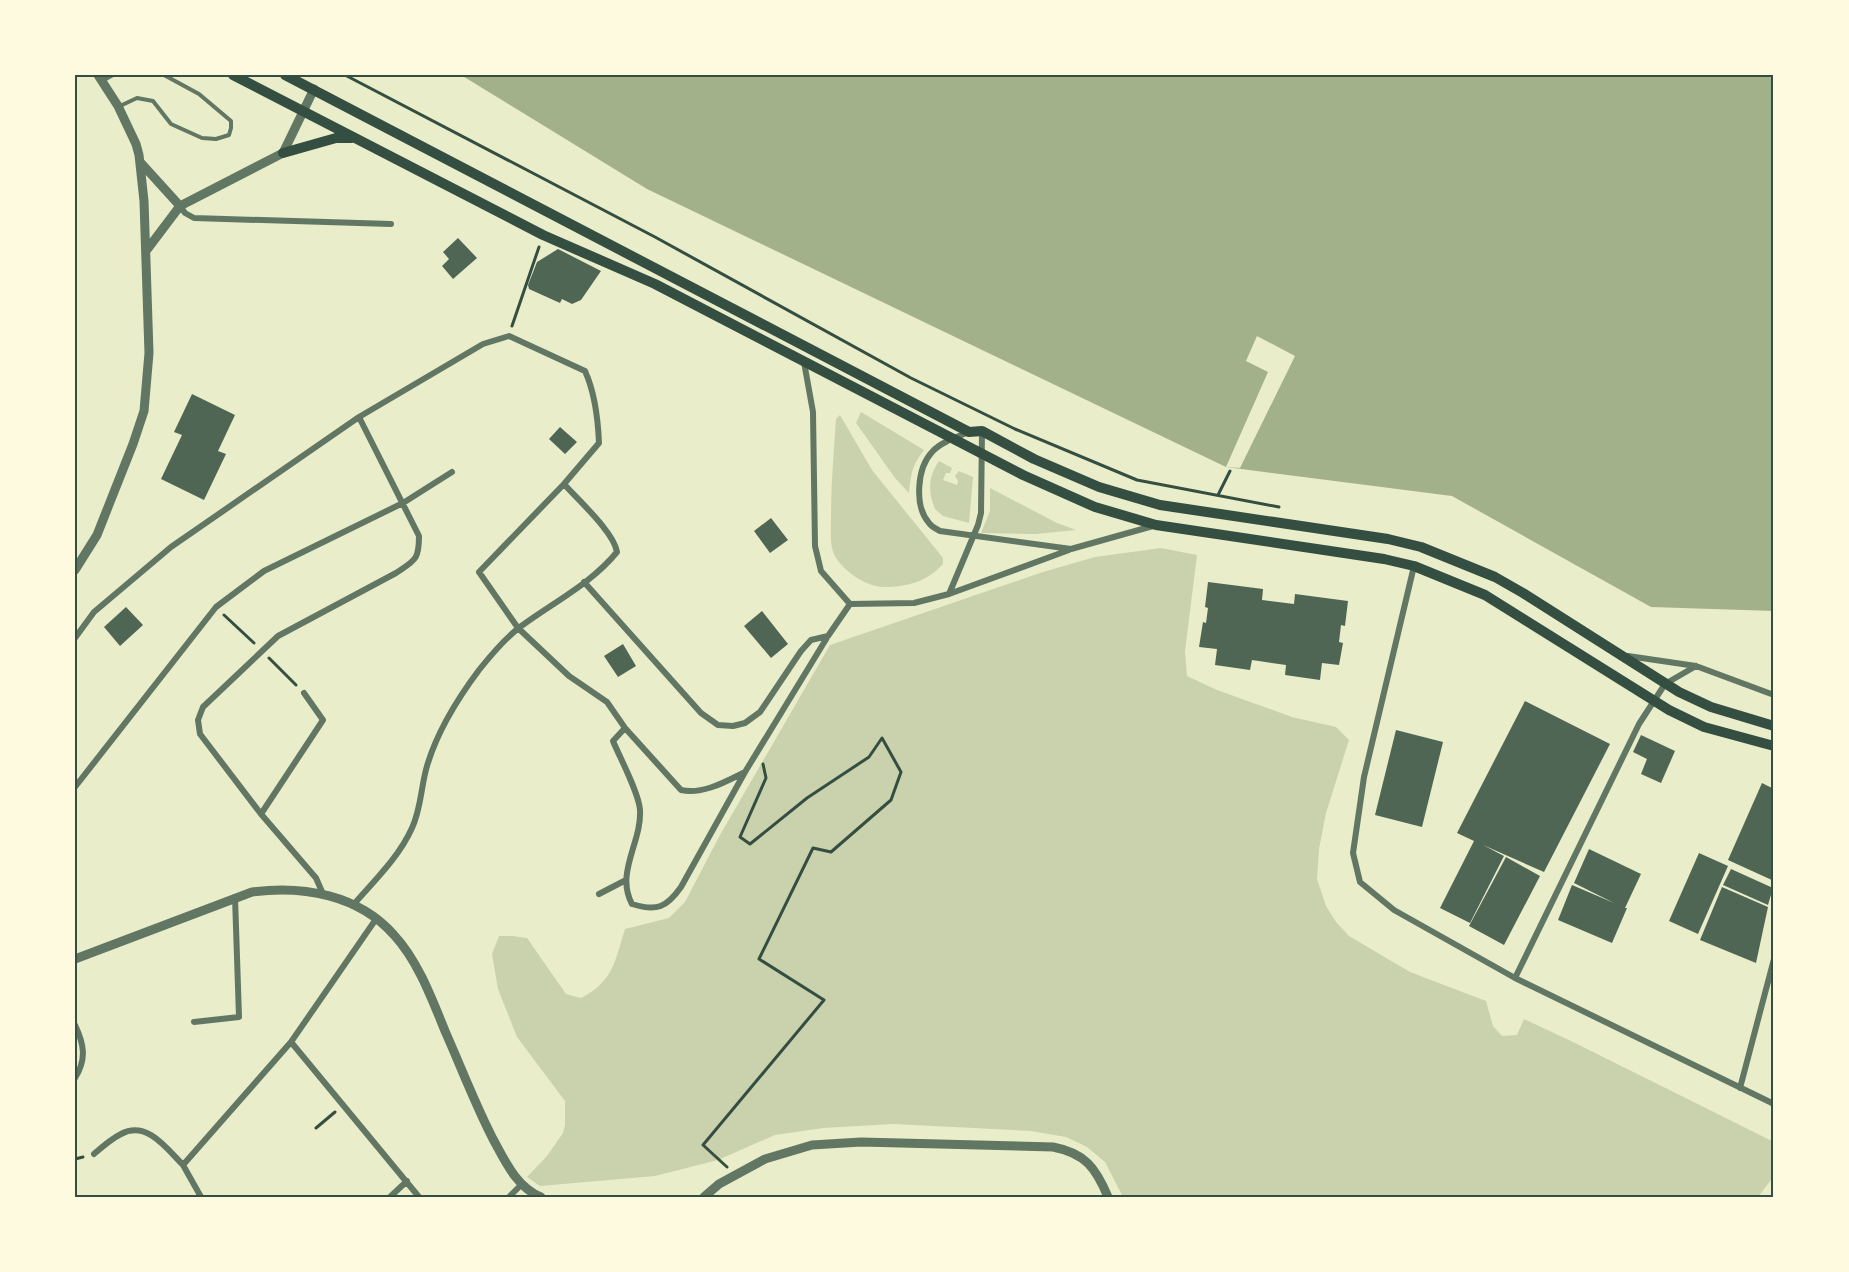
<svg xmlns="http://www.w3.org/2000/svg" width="1849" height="1272" font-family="'Sofia Sans Condensed',sans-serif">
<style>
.green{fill:#cad2ad}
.water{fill:#a3b18a}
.pier{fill:#e9edc9}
.building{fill:#4f6655}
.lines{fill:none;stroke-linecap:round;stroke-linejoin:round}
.path{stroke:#344e41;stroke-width:3}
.service{stroke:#617663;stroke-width:4}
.minor{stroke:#617663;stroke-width:6}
.tertiary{stroke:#617663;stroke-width:9}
.secondary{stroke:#344e41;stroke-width:10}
.neatline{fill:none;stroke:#344e41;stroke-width:2}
</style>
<rect width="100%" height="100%" fill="#e9edc9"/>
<path class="green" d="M861,412L924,450C912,465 911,474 909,493L895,478L856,423Z
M840,415L872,470L943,558V564C928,581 907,587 885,587C866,588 836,567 832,548C830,538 831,526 831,516C831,483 834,451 836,419Z
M939,461L952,468L950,473H946L943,480L957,485L958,481L955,476L959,471L973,477L969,523L943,516L935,509C928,491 928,477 939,461Z
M990,488L1057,523L1076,530L1036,534L981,533L990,511Z
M1161,548L1197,555L1185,651L1187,676L1217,690L1292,717L1336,727L1349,740L1326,813L1319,849L1317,879L1326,906L1336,922L1349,936L1410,972L1486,1001L1493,1026L1502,1036L1517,1035L1524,1019L1575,1043L1774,1142V1176L1758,1197H1123L1105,1162L1087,1147L1066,1137L1031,1131L893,1124L823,1128L775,1135L718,1160L655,1176L540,1186L527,1177L547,1156L563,1133L565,1125V1101L517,1037L498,989L492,954L499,936H513L527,938L566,994L581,998C613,982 615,961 625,929L669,918L685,902L720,835L830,645L1043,572L1095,557Z"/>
<path class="water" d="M461,75H1774V611L1651,607L1452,496L1226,467L647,189Z"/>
<path class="pier" d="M1257,336L1295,356L1240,468L1226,467L1268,372L1246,361Z"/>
<path class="building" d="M458,238L477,258L453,279L442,266L449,259L443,252Z
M558,249L601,271L581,300L572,304L562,299L560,303L529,289L528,285L537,262Z
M192,394L235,415L218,451L226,454L204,500L161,479L182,435L174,432Z
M560,427L577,442L565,454L549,439Z
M771,518L788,540L770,553L754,531Z
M1208,582L1263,589L1262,600L1294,604L1295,594L1348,601L1345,626L1341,625L1339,642L1343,643L1339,665L1322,663L1320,680L1285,675L1286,665L1252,660L1250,670L1215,665L1217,649L1199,647L1203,622L1206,623L1208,608L1205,607Z
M126,607L143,625L120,646L104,627Z
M762,611L788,644L771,658L744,626Z
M623,644L636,666L618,677L604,656Z
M1525,701L1610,744L1544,872L1483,845L1504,856L1470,923L1440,908L1474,841L1457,833Z
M1396,730L1443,742L1422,827L1375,815Z
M1641,735L1675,751L1661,783L1641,774L1647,759L1633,752Z
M1762,783L1774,789V881L1728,860Z
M1589,849L1641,874L1625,908H1627L1612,943L1558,920L1572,885L1614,903L1574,883Z
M1699,853L1728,866L1698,934L1669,921Z
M1506,857L1540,876L1504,945L1469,926Z
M1731,869L1773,888L1768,905L1723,885Z
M1722,887L1768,907L1756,963L1700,940Z"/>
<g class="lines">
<path class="path" d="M345,75L655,237L911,378L1015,429L1137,480L1279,507
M512,326L539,247
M1218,495L1230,471
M224,615L254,643
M269,658L296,685
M316,1128L335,1112
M75,1159L83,1157
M727,1167L703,1145L824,1000L759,959L813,848L831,852L891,800L901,772L882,738L869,757L807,798L750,844L740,837L766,778L763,764"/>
<path class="service" d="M102,81L113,75
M120,106L137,98L153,101L171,124L202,138L216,139L229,135L231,128V121L199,94L164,75"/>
<path class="minor" d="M180,206L185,213L194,218L391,224
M804,362L813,412L815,546L821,571L850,604
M969,432C957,437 941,442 932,452C917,468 914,506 929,523C931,526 936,529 940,531L1071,549L1153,526
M1414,566L1364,777L1353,853L1360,882L1394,910L1515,978L1774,1104
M584,582L701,713L718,725L733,726L745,723L760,712L801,651L811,640L828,636
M949,594L978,525L981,513L982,431
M850,604L914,603L949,594L1069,550
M75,638L94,612L171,547L359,417L483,344L509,336L585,371C595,393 598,419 599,443L564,484L479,572L518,628L569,676L607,702L625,728L681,790C702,795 725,782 745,772
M1628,656L1696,666L1774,695
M625,728L613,741C620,758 639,793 640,810C642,842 615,873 632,904C657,912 667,907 681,887L745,772L828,636L850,604
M75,787L216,607L264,571L403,503L452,472
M261,814L323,720L304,693
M323,894L316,878L261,814L200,734L198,720L203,707L278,636L396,573C415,560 419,560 419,536L359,417
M599,894L626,880
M354,904C375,880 399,857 412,828C421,809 421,786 427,766C437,732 458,698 479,670C491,655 504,639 520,627C552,603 591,584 617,552C614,532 578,500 564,484
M1515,978L1639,724L1665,684L1696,666
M194,1022L239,1017L235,897
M75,1025C84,1044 87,1059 75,1078
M291,1042L419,1197
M1740,1088L1774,959
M94,1154C102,1147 111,1139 121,1134C147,1120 167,1149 183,1165
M201,1197L183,1165L291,1042L376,919
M390,1197L407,1181
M509,1197L522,1184"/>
<path class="tertiary" d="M141,163L180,206
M146,251L180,206L283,153L314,89
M75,570L97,535L133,444L144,411L149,353L144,201L139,155L136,144L118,106L98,75
M75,959L252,892C303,885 359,895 394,935C418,961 432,999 445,1031C461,1067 475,1104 493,1139C505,1161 517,1188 541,1197
M704,1197L719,1184L765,1159L812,1145L861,1142L1053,1147C1085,1153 1096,1168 1108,1197"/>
<path class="secondary" d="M233,75L543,235L655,284L1023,475L1095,507L1156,525L1384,559L1414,566L1485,595L1669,710L1704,727L1774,746
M285,75L969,432L982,431L1034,459L1099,487L1160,505L1388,539L1421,547L1495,577L1523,593L1679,692L1711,707L1774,726
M283,153L336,138H352"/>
</g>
<rect width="1849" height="1272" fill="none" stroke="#fefae0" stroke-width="153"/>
<rect x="76" y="76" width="1696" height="1120" class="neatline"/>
</svg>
